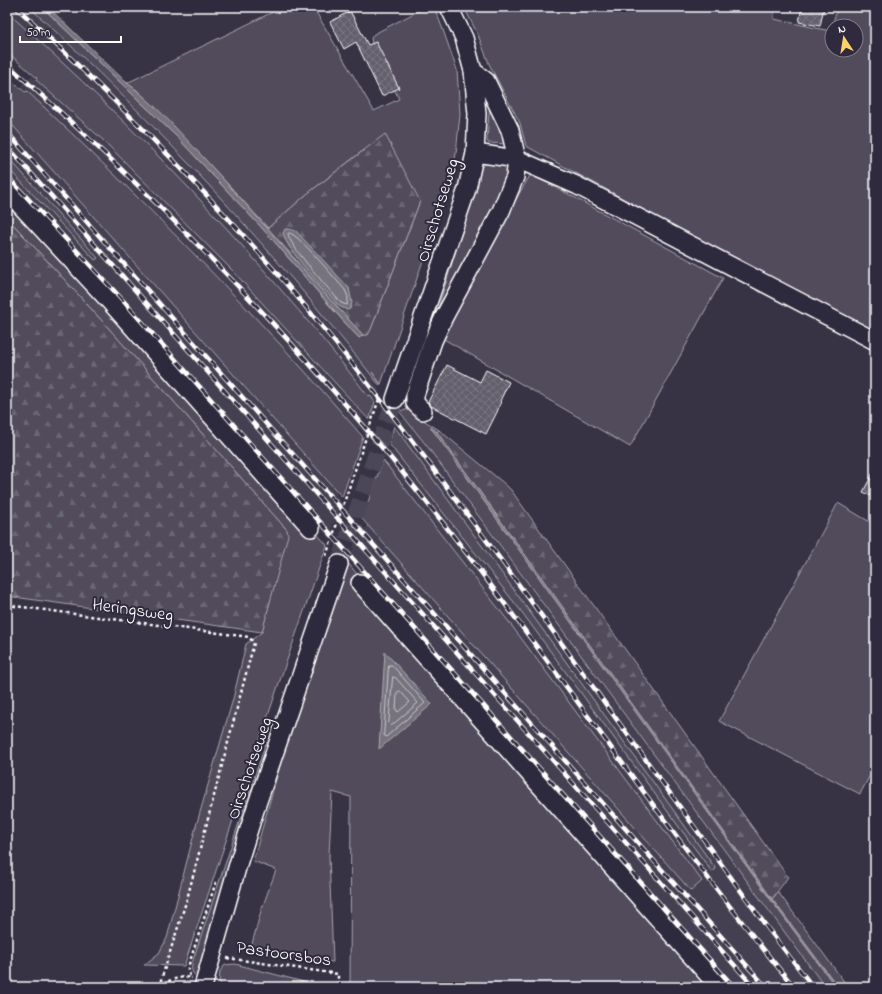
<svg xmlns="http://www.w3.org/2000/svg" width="882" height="994" font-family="'Indie Flower',sans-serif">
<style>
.built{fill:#444051}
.green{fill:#514c5c;stroke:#a8a6ae;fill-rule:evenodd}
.forest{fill:url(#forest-firs);stroke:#a8a6ae}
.water{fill:#76737f;stroke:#adabb2}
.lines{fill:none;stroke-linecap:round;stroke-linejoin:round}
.shore{stroke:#c8c7cc;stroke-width:1}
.building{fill:url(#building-cross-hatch);stroke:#fff}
.minor-tunnel{stroke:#4b4758;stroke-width:17;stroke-dasharray:17 8;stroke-linecap:butt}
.minor-casing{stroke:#fff;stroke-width:20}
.path{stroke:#fff;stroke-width:2.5;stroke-dasharray:3 3;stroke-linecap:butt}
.minor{stroke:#2f2a3d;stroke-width:17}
.rail-casing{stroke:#fff;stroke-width:4.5}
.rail{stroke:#2f2a3d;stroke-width:3;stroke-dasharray:9;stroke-linecap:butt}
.labels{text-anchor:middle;stroke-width:4;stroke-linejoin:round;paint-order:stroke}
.street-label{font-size:18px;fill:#fff;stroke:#2f2a3d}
</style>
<defs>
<pattern id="forest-firs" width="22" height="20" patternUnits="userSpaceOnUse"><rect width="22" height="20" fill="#514c5c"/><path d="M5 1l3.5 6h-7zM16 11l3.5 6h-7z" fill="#6b6774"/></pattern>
<pattern id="building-cross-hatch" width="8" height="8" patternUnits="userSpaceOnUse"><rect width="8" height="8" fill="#635f6d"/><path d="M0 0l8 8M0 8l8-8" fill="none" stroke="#7a7783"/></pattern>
</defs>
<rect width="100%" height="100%" fill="#373345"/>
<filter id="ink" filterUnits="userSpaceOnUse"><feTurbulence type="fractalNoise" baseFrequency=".025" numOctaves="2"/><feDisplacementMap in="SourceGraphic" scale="8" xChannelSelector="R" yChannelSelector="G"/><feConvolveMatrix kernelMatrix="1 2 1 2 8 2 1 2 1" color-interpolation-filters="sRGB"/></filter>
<g filter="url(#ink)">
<path class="built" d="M7,7H29L127,100L215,191L306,294L377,382L375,384L379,390L376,399L372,394L369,396L294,304L204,204L115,113L46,47L7,12Z
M32,76L103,140L233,271L364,416L362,418L368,425L365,434L360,428L357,430L221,281L143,202L22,87L23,84Z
M7,119L338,493L335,495L342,503L334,524L333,523L332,526L333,527L329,537L7,188V167L95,260L98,257L7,156Z
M398,414L402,420L405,418L427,446L825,987H723L357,575L359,571L349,560L361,524L365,529L368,526L362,519L382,461L387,465L389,463L384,456L387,447L391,452L394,451L388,443L394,426L398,432L400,431L395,423Z"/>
<path class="green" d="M29,7H42L178,138L273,240L334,311L359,338L363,335L368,334L371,329L420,201L365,149L307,194L268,228L226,182L138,91L127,83L283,7H313L374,111L399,99L372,43L371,38L374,34L426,7H434L442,27L457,70L460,114L456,154L449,184L381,384L372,372L381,385L380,386C274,251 157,123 29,7Z
M464,7H774V19L830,31L838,7H875V335L526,146L520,123L490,66L478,35ZM832,26H856V50H832Z
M7,12C109,103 206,201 294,305C320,335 344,365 368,396L370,395L375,402L369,420L233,271L103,140L36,80L37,78L7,52Z
M7,76L25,92L27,91C144,201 258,315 363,437L342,497L7,119Z
M490,99L510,144L488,143L487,140Z
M7,156L98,258L95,260L7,167Z
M488,162L504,165L511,174L438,308L469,209L480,168Z
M531,174L723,278L630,447L442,338L519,194Z
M7,194L327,545L278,686L184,966L144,965L159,953L167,938L196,826L233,699L246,644L262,632L287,535V530C194,425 103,319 7,218Z
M414,408L417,416L439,430L437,432L431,427L430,428L435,433L771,900L836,987H825L427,446L399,411L400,409L402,411Z
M394,426L485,550L716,869L712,872L521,611L389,444Z
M383,460L509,622L702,881L691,891L363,520L362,519Z
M838,503L875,525V766L860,794L719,721Z
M348,563L357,574L353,580L716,987H350L351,797L332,792L329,856L333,962L250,951L261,911L276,870L253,861L285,748Z
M266,742L271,744L209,942L196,976C189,971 192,964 194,957Z
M778,892L848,987H838L772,899Z
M235,964L323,987H224L219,982L220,971L225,965Z"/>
<path class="forest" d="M385,134L420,201L371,329L368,335H363L337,307L268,228L307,194Z
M7,218C103,319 194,425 287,530L288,535L262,632L7,596Z
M439,430L506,485L511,490L788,877L772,899L437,432Z"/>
<path class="water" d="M42,7H48L127,83C154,102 180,133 203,157C257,215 308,277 363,335L359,338L354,333L273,240L178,138Z
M285,229H289L296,231L349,288L352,303L350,309L347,310L339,306C325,290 287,251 283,233Z
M431,427L437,432L772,899L838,987H836L771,900L435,433L430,428Z
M385,652L432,704L379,749Z"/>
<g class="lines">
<path class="shore" d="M290,233C301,237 335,279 345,290L348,297L347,305L341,303C331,291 289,246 288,234Z
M389,665H392L425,703L386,737L384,735Z
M393,677L396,678L418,703L391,726L389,724Z
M400,691L410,702L398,712L396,710L397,693Z"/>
</g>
<path class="building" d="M802,7H824L820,26L799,22Z
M350,11L368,45L376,42L399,88L382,96L356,42L344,49L330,22Z
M447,365L480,382L486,370L509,382L500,401L501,402L497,412L486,434L431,406L428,402Z
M875,469V498L863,492Z"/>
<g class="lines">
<path class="minor-tunnel" d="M339,564L395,399"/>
<defs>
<path id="minor" d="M475,153L517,159L576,185L875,341
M7,191L112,304L311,528
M395,399L467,189L475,153L477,114L473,71L464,38L449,7
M423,411L415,403V395L433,341L444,317L501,211L515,177L517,159L510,130L486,81L473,71
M360,583L719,987
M203,987L239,861L256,807L339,564"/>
</defs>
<use href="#minor" class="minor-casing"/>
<path class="path" d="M326,556L379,399
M7,605L249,637L254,643L187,899L160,983
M227,958L338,974V987
M190,976L188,972V967L216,882
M139,987C150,981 150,985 160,983C174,981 177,975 192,978"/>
<use href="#minor" class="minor"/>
<defs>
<path id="rail" d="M16,7C116,99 212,196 300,300C386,402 465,511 544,619C619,723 694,826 769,930L813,987
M7,64C164,203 311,355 440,519C561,673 670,836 794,987
M7,132L766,987
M7,146L754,987
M7,176L119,296L734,987"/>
</defs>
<use href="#rail" class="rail-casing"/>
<use href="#rail" class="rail"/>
</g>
</g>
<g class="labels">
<g class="street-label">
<text transform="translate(437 210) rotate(-73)" y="6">Oirschotseweg</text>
<text transform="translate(133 609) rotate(8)" y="6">Heringsweg</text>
<text transform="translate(249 768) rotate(-71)" y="6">Oirschotseweg</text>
<text transform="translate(284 953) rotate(8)" y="6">Pastoorsbos</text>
</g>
</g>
<rect width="882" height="994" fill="none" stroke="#2f2a3d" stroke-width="24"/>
<rect x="12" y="12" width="858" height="970" fill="none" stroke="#fff" stroke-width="1.5" filter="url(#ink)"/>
<g transform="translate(844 38) rotate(348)"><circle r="19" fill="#2f2a3d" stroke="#827f8b"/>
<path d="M0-3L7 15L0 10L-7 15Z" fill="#ffd166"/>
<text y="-6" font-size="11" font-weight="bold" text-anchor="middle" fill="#ffffff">N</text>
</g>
<path d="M20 36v6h101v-6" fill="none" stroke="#ffffff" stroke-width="2"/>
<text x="26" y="36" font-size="12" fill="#ffffff" stroke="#2f2a3d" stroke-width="3" paint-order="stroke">50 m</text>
</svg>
